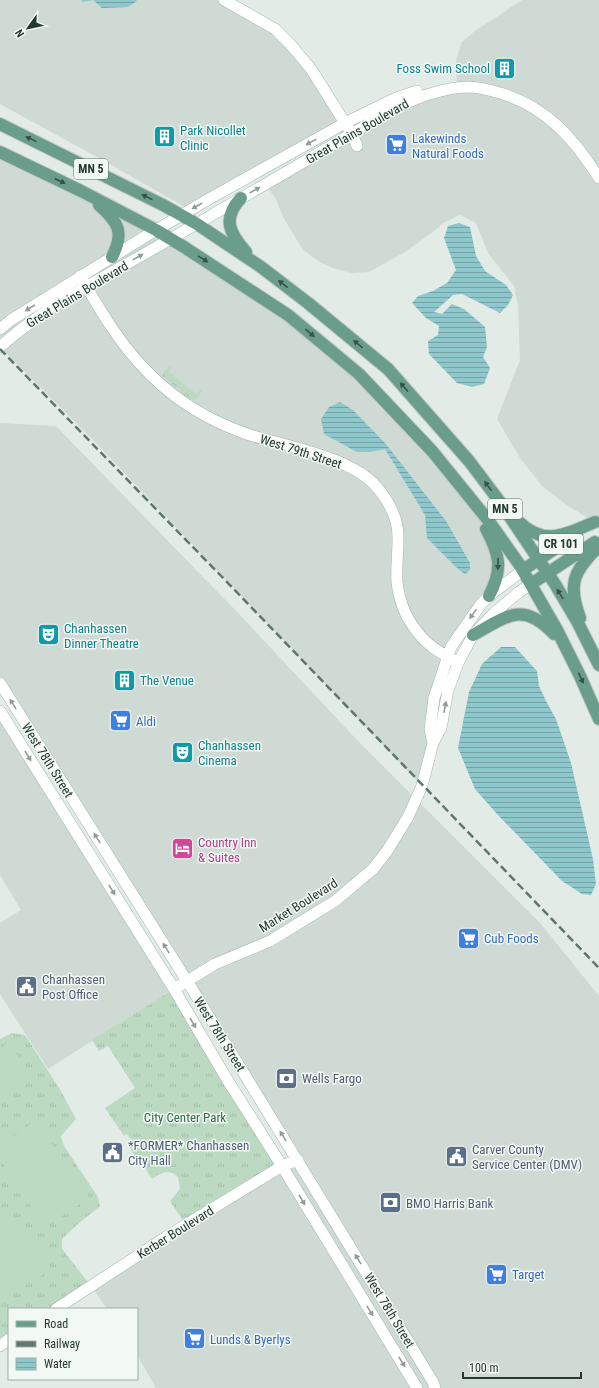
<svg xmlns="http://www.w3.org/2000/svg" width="599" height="1388" font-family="'Roboto Condensed',sans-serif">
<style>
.built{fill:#d0dad5}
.grass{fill:url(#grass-tufts)}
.pitch{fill:#bcdac2}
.water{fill:url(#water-rules)}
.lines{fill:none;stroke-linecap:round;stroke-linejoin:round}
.secondary-casing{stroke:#a1b6ad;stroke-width:12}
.primary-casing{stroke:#c1c8c6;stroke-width:14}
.secondary{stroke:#fff;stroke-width:11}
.primary{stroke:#6a9d8c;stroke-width:12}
.rail{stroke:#5e766d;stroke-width:2.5;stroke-dasharray:8 4;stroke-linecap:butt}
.oneway{fill:#355348}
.oneway2{fill:#919c98}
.labels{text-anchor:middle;stroke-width:3;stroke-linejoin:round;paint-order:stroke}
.shield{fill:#f2f8f4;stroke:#61736c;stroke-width:1}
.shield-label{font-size:12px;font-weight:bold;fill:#233a32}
.culture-label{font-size:13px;fill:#0d838f;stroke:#f2f8f4;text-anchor:start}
.street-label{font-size:13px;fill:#233a32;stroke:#f2f8f4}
.shop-label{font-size:13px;fill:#366cbe;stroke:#f2f8f4;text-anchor:start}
.hotel-label{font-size:13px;fill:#b23c85;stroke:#f2f8f4;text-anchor:start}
.service-label{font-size:13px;fill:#4e5e75;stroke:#f2f8f4;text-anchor:start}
.park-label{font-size:13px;fill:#316e44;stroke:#f2f8f4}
</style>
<defs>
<pattern id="grass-tufts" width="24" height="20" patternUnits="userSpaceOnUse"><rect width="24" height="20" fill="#bcdac2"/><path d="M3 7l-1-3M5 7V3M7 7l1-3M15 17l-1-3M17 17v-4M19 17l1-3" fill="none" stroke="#a1bca7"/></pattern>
<pattern id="water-rules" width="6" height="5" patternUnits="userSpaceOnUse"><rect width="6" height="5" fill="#8ec7cc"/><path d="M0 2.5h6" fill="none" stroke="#74a3a6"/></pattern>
</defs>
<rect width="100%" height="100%" fill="#e2ebe6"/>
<path class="built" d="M0,0H224L270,26L297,52L345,123L190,210L106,162L0,104Z
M522,0H599V519L595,522L568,506L542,486L520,458L497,419L520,360L518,306L514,286L488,253L476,223L460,215L443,223L433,232L405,252L369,272L352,273L335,269L318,261L303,250L283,217L276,199L265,184L403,104L457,88L456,60L462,42L476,30L489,22Z
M0,152L221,270L359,374L477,514L493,541L489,596L479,607L439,679L422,786L94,441L0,347Z
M0,423L56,426L240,615L356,739L541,924L599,996V1388H156L137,1355V1309H107L91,1286L297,1160L0,683Z
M0,710L174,989L48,1069L0,994V923L21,910L0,875Z"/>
<path class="grass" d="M169,366H170L171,367L169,372L196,394L200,390H202L197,399L194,400H191L163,377L162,373Z
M174,989L282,1166L186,1225L170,1201L180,1189L178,1177C169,1168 161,1173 152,1179L145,1168L143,1169L128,1145L131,1140L127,1134L124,1136L105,1108L135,1088L108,1046L99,1051L92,1040Z
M12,1033L25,1035L59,1088L76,1119L61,1136L64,1146L98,1197L100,1206L78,1224L62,1239V1249L91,1286L56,1309H9V1340L0,1346V1039Z"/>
<path class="pitch" d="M9,1043L29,1073L0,1091V1048Z
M31,1124L44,1132L89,1198L45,1227L0,1159V1145Z
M12,1217L38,1251L43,1253L50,1266L49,1271L3,1299L0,1296V1219Z"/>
<path class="water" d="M81,0H136L137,1L128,7L102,8L93,0L83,2Z
M459,223L470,227L476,256L485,271L506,285L513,295L508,305L500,313L462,294L453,295L434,312L442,314L452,304L464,309L485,327L487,347L483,357L490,368L484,384L472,387L457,383L429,354L428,341L438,335L439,326L426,318L412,303L418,296L433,291L447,283L456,270L444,238L448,226Z
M340,402L353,410L385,443L446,521L470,563V570L465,574L459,570L427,538L425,515L385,449L370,452H357L324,434L321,419L329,407Z
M501,647H515L537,671L539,686L546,701L556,719L571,763L593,859L596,884L591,895L582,894L562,881L497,814L475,789L458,748L469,692L482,664Z"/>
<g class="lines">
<defs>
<path id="secondary" d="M224,0L275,29L291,45L311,69L352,134L357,146
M80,276C90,292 99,309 110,325C145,378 187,413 247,434C284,446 346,456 373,483C388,499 399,518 398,540C398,554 396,568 397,582C399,601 407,620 419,634C429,647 445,655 458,663
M0,329L11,320L146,236L207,200L345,123L396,98L417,91
M0,347C45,306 101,279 153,249C233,203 313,157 392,110C415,98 441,88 467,87C478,87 490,90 500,93C547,107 574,139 599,178
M0,683L197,997L433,1382L435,1388
M0,711L174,989L228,1081L282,1166L417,1388
M433,743L430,729L434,698L451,647L481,604L489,596L523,570
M174,989L215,964L270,941L335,901L373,869L387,851L408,817L422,786L433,743L441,728L448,690L458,663L473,635L494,613L519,592L531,584
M56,1309L166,1237L282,1166L298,1160
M0,1346L9,1339"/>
<path id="primary" d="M0,124L163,205L197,224L261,267L308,303L388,369L469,461L500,502L555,584L578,623L599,665
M0,152L81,191L156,230L184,247L288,315L359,374L432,451L488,520L519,564L557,630L580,676L599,719
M241,198C222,218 229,233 246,252
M99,205C118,222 125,232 112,257
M519,522C545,547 566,534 595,522
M486,529C500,555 503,569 489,596
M523,570L577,534
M531,584L595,542
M580,618C567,583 574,571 599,546
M473,635C507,616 523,601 554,634"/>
</defs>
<use href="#secondary" class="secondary-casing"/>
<use href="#primary" class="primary-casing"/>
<use href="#secondary" class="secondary"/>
<use href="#primary" class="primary"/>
<path class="rail" d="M0,349L225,580L599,968"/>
</g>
<defs><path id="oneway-solid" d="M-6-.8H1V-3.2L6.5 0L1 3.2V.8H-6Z"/></defs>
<g class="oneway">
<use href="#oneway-solid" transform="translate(31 139) rotate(-154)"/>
<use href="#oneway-solid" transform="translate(60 181) rotate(25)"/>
<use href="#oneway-solid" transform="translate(147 197) rotate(-154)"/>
<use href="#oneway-solid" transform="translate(203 259) rotate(32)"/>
<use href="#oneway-solid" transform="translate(283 284) rotate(-143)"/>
<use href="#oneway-solid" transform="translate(310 333) rotate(40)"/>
<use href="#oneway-solid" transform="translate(358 344) rotate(-140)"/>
<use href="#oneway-solid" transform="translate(404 387) rotate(-132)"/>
<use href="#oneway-solid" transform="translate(488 486) rotate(-127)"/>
<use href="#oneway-solid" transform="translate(498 564) rotate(91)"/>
<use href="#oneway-solid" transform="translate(560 594) rotate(-121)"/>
<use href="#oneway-solid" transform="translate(581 678) rotate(65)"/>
</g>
<g class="oneway2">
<use href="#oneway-solid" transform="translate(311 142) rotate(151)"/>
<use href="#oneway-solid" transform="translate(255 190) rotate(-30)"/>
<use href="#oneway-solid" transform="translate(197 206) rotate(150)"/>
<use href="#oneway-solid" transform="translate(138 257) rotate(-29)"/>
<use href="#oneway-solid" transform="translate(30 308) rotate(148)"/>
<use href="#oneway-solid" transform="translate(473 614) rotate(126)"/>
<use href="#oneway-solid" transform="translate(13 704) rotate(-122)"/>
<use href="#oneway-solid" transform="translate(445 707) rotate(-79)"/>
<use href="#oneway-solid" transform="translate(28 756) rotate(58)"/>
<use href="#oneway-solid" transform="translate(97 838) rotate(-122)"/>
<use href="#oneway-solid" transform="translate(112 890) rotate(58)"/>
<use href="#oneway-solid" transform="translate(166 948) rotate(-122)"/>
<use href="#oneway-solid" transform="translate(193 1023) rotate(59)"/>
<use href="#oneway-solid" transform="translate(283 1136) rotate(-122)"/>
<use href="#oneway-solid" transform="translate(302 1200) rotate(59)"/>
<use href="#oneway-solid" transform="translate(358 1259) rotate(-121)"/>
<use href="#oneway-solid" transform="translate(370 1311) rotate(58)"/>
<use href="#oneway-solid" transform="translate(402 1362) rotate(58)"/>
</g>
<defs>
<symbol id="building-square" viewBox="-11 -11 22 22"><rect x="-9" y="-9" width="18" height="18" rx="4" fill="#0f9aa8" stroke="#f2f8f4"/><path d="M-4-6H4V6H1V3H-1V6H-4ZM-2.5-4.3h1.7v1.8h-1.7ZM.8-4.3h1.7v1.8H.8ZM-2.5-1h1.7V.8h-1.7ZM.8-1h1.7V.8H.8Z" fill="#fff"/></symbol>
<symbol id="supermarket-square" viewBox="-11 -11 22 22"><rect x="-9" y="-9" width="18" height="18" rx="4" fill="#3f7fe0" stroke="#f2f8f4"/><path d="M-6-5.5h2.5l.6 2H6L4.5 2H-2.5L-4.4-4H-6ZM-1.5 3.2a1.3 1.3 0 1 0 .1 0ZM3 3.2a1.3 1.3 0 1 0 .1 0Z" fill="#fff"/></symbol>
<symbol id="theatre-square" viewBox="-11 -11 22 22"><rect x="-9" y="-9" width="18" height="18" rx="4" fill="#0f9aa8" stroke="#f2f8f4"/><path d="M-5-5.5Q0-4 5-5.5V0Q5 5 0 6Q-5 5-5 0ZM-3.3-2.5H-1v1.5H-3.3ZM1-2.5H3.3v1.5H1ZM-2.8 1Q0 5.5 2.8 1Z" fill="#fff"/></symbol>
<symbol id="hotel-square" viewBox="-11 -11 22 22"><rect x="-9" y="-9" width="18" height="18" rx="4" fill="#d1479c" stroke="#f2f8f4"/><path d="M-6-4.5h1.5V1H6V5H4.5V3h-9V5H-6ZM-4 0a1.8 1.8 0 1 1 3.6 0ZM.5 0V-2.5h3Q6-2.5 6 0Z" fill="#fff"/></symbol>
<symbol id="civic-square" viewBox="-11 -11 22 22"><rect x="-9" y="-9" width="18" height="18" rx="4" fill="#5c6f8a" stroke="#f2f8f4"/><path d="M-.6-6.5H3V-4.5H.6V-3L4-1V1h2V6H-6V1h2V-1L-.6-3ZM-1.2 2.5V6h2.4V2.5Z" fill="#fff"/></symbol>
<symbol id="bank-square" viewBox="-11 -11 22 22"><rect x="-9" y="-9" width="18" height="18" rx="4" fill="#5c6f8a" stroke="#f2f8f4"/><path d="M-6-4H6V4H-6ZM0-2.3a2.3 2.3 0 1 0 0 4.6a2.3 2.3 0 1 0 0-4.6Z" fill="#fff"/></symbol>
</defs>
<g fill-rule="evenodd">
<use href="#building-square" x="492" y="56" width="25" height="25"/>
<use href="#building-square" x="152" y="124" width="25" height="25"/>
<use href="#supermarket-square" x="384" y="132" width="25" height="25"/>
<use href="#theatre-square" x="36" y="622" width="25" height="25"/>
<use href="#building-square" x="112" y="668" width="25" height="25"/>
<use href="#supermarket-square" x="108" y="708" width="25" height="25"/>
<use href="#theatre-square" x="170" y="740" width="25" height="25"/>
<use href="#hotel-square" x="170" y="836" width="25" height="25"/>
<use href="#supermarket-square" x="456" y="926" width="25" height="25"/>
<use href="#civic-square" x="14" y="974" width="25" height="25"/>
<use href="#bank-square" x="274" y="1066" width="25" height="25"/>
<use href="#civic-square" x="100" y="1140" width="25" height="25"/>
<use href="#civic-square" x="444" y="1144" width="25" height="25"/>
<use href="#bank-square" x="378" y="1190" width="25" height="25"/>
<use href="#supermarket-square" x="484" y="1262" width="25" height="25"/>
<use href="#supermarket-square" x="182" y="1326" width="25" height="25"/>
</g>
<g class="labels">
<g class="shield">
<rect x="74" y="159" width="34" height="20" rx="3"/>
<rect x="488" y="499" width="34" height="20" rx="3"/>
<rect x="539" y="534" width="44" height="20" rx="3"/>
</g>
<g class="shield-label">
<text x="91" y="173">MN 5</text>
<text x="505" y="513">MN 5</text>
<text x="561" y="548">CR 101</text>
</g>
<g class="culture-label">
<text x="490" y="73" text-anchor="end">Foss Swim School</text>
<text x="180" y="135">Park Nicollet<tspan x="180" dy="15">Clinic</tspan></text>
<text x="64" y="633">Chanhassen<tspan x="64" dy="15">Dinner Theatre</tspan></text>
<text x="140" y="685">The Venue</text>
<text x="198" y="750">Chanhassen<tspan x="198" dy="15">Cinema</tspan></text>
</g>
<g class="street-label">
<text transform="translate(357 131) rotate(-30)" y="5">Great Plains Boulevard</text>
<text transform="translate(77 294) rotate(-31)" y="5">Great Plains Boulevard</text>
<text transform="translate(301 451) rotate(18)" y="5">West 79th Street</text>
<text transform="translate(48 760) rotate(58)" y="5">West 78th Street</text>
<text transform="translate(298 905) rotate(-32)" y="5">Market Boulevard</text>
<text transform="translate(220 1034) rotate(58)" y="5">West 78th Street</text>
<text transform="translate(175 1232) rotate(-32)" y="5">Kerber Boulevard</text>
<text transform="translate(390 1310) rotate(59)" y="5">West 78th Street</text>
</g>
<g class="shop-label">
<text x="412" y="143">Lakewinds<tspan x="412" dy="15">Natural Foods</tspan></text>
<text x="136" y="726">Aldi</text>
<text x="484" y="943">Cub Foods</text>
<text x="512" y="1279">Target</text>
<text x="210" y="1344">Lunds &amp; Byerlys</text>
</g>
<g class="hotel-label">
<text x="198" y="847">Country Inn<tspan x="198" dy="15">&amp; Suites</tspan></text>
</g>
<g class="service-label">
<text x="42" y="984">Chanhassen<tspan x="42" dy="15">Post Office</tspan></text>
<text x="302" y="1083">Wells Fargo</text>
<text x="128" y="1150">*FORMER* Chanhassen<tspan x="128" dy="15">City Hall</tspan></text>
<text x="472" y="1154">Carver County<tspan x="472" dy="15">Service Center (DMV)</tspan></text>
<text x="406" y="1208">BMO Harris Bank</text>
</g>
<g class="park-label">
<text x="185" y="1122">City Center Park</text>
</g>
</g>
<rect x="8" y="1308" width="130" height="72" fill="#f2f8f4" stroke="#9faca6"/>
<rect x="16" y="1321" width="20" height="6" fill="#6a9d8c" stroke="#9faca6"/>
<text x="44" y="1328" font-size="12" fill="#233a32">Road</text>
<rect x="16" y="1341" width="20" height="6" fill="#5e766d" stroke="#9faca6"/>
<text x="44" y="1348" font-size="12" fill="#233a32">Railway</text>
<rect x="16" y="1358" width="20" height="12" fill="url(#water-rules)" stroke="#9faca6"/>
<text x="44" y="1368" font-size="12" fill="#233a32">Water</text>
<g transform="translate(28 28) rotate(237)" stroke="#f2f8f4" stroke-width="3" paint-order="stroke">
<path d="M0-3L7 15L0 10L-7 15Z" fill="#233a32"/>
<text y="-6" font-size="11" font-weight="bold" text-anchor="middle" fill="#233a32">N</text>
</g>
<path d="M463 1372v6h118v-6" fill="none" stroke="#233a32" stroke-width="2"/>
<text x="469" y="1372" font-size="12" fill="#233a32" stroke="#f2f8f4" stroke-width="3" paint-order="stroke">100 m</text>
</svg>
